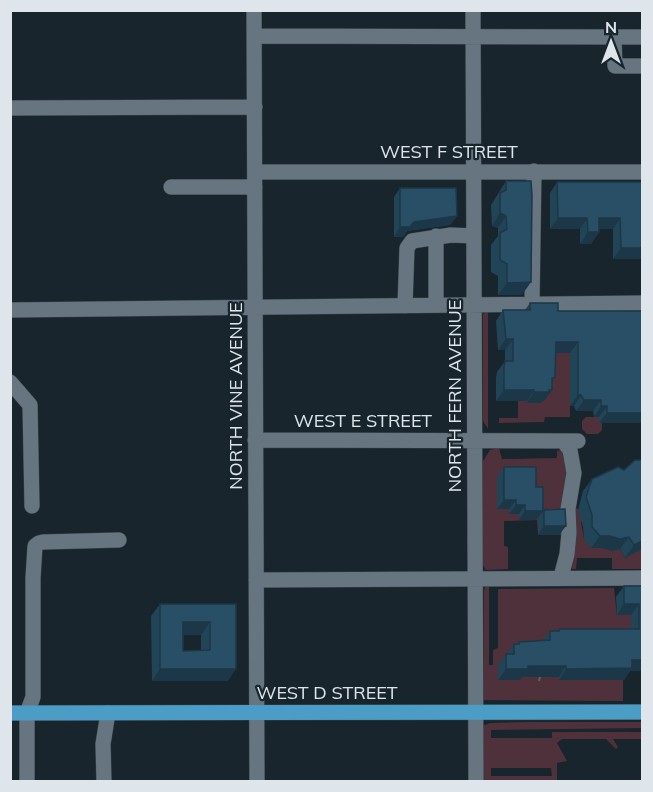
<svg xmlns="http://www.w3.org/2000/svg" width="653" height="792" font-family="Mulish,sans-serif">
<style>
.green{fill:#4e313a;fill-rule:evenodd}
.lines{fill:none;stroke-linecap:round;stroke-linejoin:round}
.minor-casing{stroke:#384249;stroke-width:16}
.major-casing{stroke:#384249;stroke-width:16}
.path{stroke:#58636b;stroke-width:2;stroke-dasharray:6 3;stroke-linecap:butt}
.minor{stroke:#66757f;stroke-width:15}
.major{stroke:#4b9dc6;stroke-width:15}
.wall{fill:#224457;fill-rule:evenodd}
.shaded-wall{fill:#1c3747}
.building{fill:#284f65;stroke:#1c3747;stroke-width:1.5;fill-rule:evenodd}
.labels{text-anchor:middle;stroke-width:4.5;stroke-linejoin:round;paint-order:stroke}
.street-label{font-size:18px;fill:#dee6ec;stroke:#18252d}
</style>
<rect width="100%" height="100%" fill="#18252d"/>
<path class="green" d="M485,312H488V429L483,421V314Z
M549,342L566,353H570V417H545L544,422L499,423V418H518V376Z
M586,417H599V423H602V430L598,434H587L582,429V421Z
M499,448L502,459L557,458V451L561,450L568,459L562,535H538L537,520L504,521V546L508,547V569L486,570L483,565V461L490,450Z
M574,507L584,512L581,522L584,539L602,548L620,549L625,558L642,545V569H612V558H577L576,569H572Z
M486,585H489V665H493V650L498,648V589L614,588L617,615H631L633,635L498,680H520V677H559V680H623V701L483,700L484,591Z
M527,722H642V728L491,730V738H552V732H642V739H613L618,747L616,749L606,739H562L557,743L567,761L557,763V781H484V725L491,723ZM491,768H551L552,776H491Z"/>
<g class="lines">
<defs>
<path id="minor" d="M254,10L257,782
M473,10L476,782
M254,36L642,37
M614,37L615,66H642
M10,108L255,107
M255,172H642
M171,187H255
M436,236V305
M532,304L534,171
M405,306L407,248L412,241L451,235L474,236
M10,310L642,303
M10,382L30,405L32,506
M255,440L578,441
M561,577L567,554L569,533L568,509L574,473L570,450L563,441
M256,580L642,578
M27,782V713L33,697V578L35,546L39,543L43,542L119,540
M104,782L103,744L108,713"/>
<path id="major" d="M10,713L642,712"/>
</defs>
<use href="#minor" class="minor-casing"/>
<use href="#major" class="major-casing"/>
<path class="path" d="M539,681L540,677"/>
<use href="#minor" class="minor"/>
<use href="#major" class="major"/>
</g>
<path class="wall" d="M506,181L522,295H498V276L491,272V245L498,236V228L492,226L491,205Z
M557,182H642V259H613V229H599V232L591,244H580V229H550V193Z
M400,188L457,216L450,225L407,231L403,237H394V197Z
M530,303L558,311L642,423H599V417H594L593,411H576L574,406H570V353H556L555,378L552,382L544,401H543L541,403H527V401H496V378L497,372L505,361V350H498L496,321L503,310H525Z
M504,467L536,487L543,511L536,520H519V514H509V509H497V477Z
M592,479L640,550L625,558L620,549L612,551L602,548H591L584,539L583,527L578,510L583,491Z
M544,510L559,535H538V519Z
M624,586H642V671H630L624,680H559V677H522L520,680H498V665L514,644H518L519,642L543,641L550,631H558L559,629H631V615H617L616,597Z
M160,604H236L228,681H152L151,616ZM183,635H201V651H183Z"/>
<path class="shaded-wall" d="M500,213L506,216L498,228L492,226Z
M457,216L450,225L407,231L403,237H394L400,227L414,222Z
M558,218H587L580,229H550Z
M599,218H620L613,229H591Z
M588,232H599L591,244H580Z
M621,248H642V259H613Z
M531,282L522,295H498L507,283Z
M506,339H513L505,350H498Z
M556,342H578L570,353H549Z
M504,390H534L527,401H496Z
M549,390H552L544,401H543L541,403H527L534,392Z
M578,395H581L574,406H570Z
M584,400H601L593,411H576Z
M601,406H607L599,417H594Z
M607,413H642V423H599Z
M504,500H516L509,509H497Z
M516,505H525L519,514H509Z
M525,511H543L536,520H519Z
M544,526H566L559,535H538Z
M600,536L629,537L620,549L612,551L602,548H591Z
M642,541V547L640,550L625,558L634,545Z
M624,604H639L631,615H617Z
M183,622H210L201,635H174Z
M632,660H642V671H630L624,680H559L566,669Z
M528,666H566L559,677H522L520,680H498L506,669Z
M160,669H236L228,681H152Z"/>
<path class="building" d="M506,181H531L532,195L531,282L507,283V264L500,260V233L507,229L506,216L500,213V193L506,190Z
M557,182H642V248H621L620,218H599V232H588L587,218H558Z
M400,188H456L457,216L414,222L410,227H400Z
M530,303H558V311H642V413H607V406H601V400H584L581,395H578V342H556L555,378H552V390H549V392H534V390H504V367L505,361H513V339H506L503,310H530Z
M635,460H642V541L634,545L629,537L620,539L610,536H600L592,527V515L586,497L592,479L618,467L624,470Z
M504,467H536V487H543V511H525V505H516V500H504Z
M565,509L566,526H544V510Z
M624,586H642V660H632V668L566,669V666H528V669H506V654H514V644H519V642L550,640V631H559V629H639V604H624Z
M160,604H236V669H160ZM183,622H210V650L183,651Z"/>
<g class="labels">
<g class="street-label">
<text x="449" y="158">WEST F STREET</text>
<text transform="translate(236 396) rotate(-90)" y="6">NORTH VINE AVENUE</text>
<text transform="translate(455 396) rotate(-90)" y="6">NORTH FERN AVENUE</text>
<text x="363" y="427">WEST E STREET</text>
<text x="327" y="699">WEST D STREET</text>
</g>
</g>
<rect width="653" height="792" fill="none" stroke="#dee6ec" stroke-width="24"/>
<g transform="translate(611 42)" stroke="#18252d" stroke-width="4.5" paint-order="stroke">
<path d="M0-4.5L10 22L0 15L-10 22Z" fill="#dee6ec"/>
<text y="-9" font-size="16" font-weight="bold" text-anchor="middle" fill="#dee6ec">N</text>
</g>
</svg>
